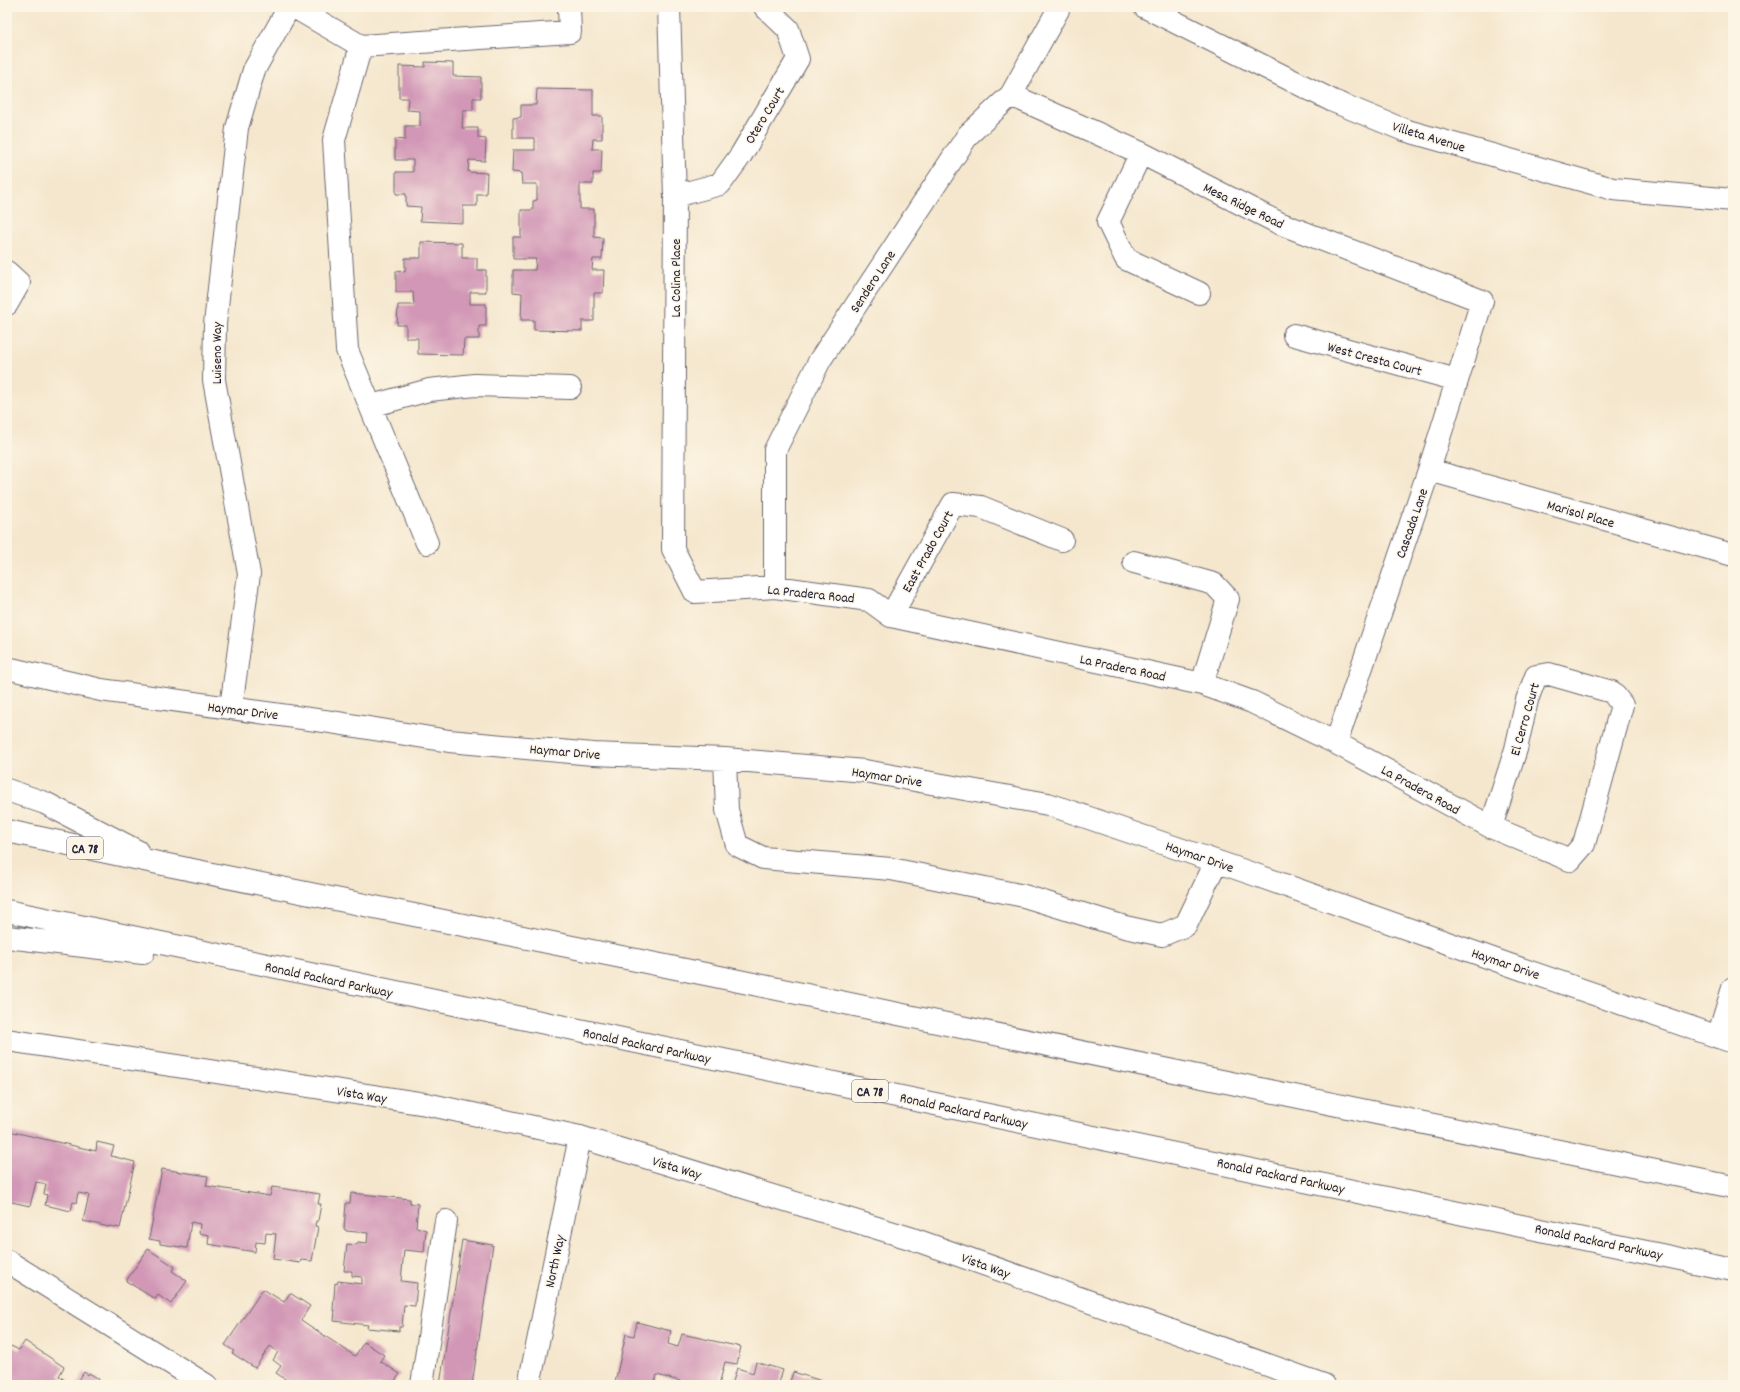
<svg xmlns="http://www.w3.org/2000/svg" width="1740" height="1392" font-family="Dekko,sans-serif">
<style>
.building{fill:#d297b6}
.lines{fill:none;stroke-linecap:round;stroke-linejoin:round}
.minor-casing{stroke:#6c676e;stroke-width:24}
.major-casing{stroke:#6c676e;stroke-width:24}
.highway-casing{stroke:#6c676e;stroke-width:24}
.minor{stroke:#fff;stroke-width:22}
.major{stroke:#fff;stroke-width:22}
.highway{stroke:#fff;stroke-width:22}
.labels{text-anchor:middle;stroke-width:3;stroke-linejoin:round;paint-order:stroke}
.shield{fill:#fcf5e5;stroke:#63616e;stroke-width:1}
.shield-label{font-size:13px;font-weight:bold;fill:#22223b}
.street-label{font-size:14px;fill:#22223b;stroke:#fcf5e5}
</style>
<rect width="100%" height="100%" fill="#fcf5e5"/>
<filter id="ink" filterUnits="userSpaceOnUse"><feTurbulence type="fractalNoise" baseFrequency=".025" numOctaves="2"/><feDisplacementMap in="SourceGraphic" scale="8" xChannelSelector="R" yChannelSelector="G"/><feConvolveMatrix kernelMatrix="1 2 1 2 8 2 1 2 1" color-interpolation-filters="sRGB"/></filter>
<filter id="wash" filterUnits="userSpaceOnUse"><feTurbulence type="fractalNoise" baseFrequency=".012" numOctaves="4" result="noise"/><feDisplacementMap in="SourceGraphic" scale="16" xChannelSelector="R" yChannelSelector="G"/><feGaussianBlur stdDeviation="0.9" result="paint"/><feColorMatrix in="noise" values="0 0 0 0 0 0 0 0 0 0 0 0 0 0 0 0 0 1.4 0 .05"/><feComposite in="paint" operator="in"/></filter>
<g filter="url(#wash)">
<rect width="100%" height="100%" fill="#f5e7ce"/>
<g id="blocks">
<path class="building" d="M425,62L453,63V76L481,77V98H473V110H463L462,128H478V138L486,139L485,161L469,160L468,172L487,173L486,194H477V206H463V223L420,221L421,207L406,206V194H396V172H413V160H395V139L405,140V126H420V111L407,110L408,98H399V66L425,67Z
M537,89L593,90V116H602V139H593L592,149H602L601,173H593V184H580V209H594V237L603,238L602,259H593L592,270H604L603,293H594V321H582V331L534,330V320H521L522,293L513,292V270H535L536,259H513V237H521V210H533V201L537,200V184H522L521,173L512,172L513,150H535V138H513V118L521,117V105H536Z
M421,242L462,243V258H477V270H486V292H470V304H486V326H479V339H464L463,355L418,354V338H406V325H397L398,305H414L413,292H396V271L405,272V258H421Z
M9,1131L96,1151L97,1142L114,1146L111,1156L135,1162L120,1228L109,1226V1227L83,1221L89,1195L78,1193L76,1203L73,1202L71,1211L45,1205L47,1195L44,1194L46,1184L36,1182L30,1206L7,1201V1138Z
M162,1169L208,1176L206,1186L270,1196L272,1187L320,1194L318,1204H321L318,1221H316L315,1226L318,1227L312,1261L301,1260L300,1263L273,1259L276,1234L266,1233L265,1243L256,1242L255,1252L208,1244L209,1235L199,1233L200,1224L191,1222L187,1248L160,1244V1241L149,1239Z
M351,1193L410,1199V1203L418,1204L416,1227L426,1230L424,1252L404,1250L401,1281L417,1283L415,1306L404,1305L402,1327H399V1331L367,1328L368,1325L334,1321L335,1310H333L335,1283L337,1284L338,1281L362,1284V1277L352,1276V1271H344L347,1244L357,1245L358,1242L367,1243L368,1233L346,1231V1230L344,1229L346,1203H350Z
M462,1240L493,1245L472,1385H440Z
M148,1249L175,1267L172,1271L187,1281L171,1304L158,1295L155,1299L126,1281Z
M263,1289L284,1302L290,1293L310,1306L301,1320L355,1356L364,1342L384,1355L380,1361L400,1374L394,1382L396,1384L395,1385H294L276,1373L281,1366L273,1360L278,1352L270,1346L255,1368L232,1353L234,1351L225,1345Z
M637,1322L671,1331L668,1344L678,1347L682,1334L741,1347L737,1364L725,1362L719,1385H679L680,1381L657,1375L654,1385H630L615,1382L626,1334L634,1336Z
M25,1341L64,1367L59,1376L66,1381L64,1385H7V1352L11,1346L19,1350Z
M756,1362L783,1370L779,1383L785,1385H732L737,1368L753,1373Z
M84,1372L88,1375L89,1373L99,1379L98,1382L103,1385H76Z
M793,1372L835,1385H789Z"/>
</g>
</g>
<g filter="url(#ink)">
<use href="#blocks" fill-opacity="0" stroke="#6c676e" stroke-width="1"/>
<g class="lines">
<defs>
<path id="minor" d="M294,7L361,46L334,140L347,350L427,543
M669,7L675,196L673,549L695,592L775,587L869,600L891,616L1202,684L1252,702L1336,743L1491,827L1570,860L1584,844L1622,705L1612,692L1549,674L1536,676L1527,700L1516,749L1491,827
M1145,7L1333,101L1404,130L1613,189L1733,200
M361,46L570,32L569,7
M1011,95L1141,153L1279,223L1482,301L1429,470L1336,743
M1141,153L1108,222L1126,259L1199,293
M675,196L720,184L741,155L798,59L788,29L765,7
M7,272L19,283L7,304
M1294,335L1457,380
M371,406L429,390L475,385L570,388
M1429,470L1733,555
M1134,562L1214,584L1228,599L1202,684
M775,587V450L820,360L968,135L1011,95L1058,10
M891,616L953,504L981,507L1062,540
M7,668L101,690L331,722L449,741L593,754L725,759L865,771L1048,804L1253,874L1507,964L1733,1042
M231,708L249,574L214,380L215,324L237,128L254,70L289,7
M725,759L727,810L737,845L763,858L891,869L1024,896L1125,927L1162,935L1186,925L1216,862
M1718,1037L1733,988
M7,1261L206,1385
M422,1385L446,1221
M529,1385L580,1137"/>
<path id="major" d="M7,1040L426,1104L580,1137L913,1239L1324,1385"/>
<path id="highway" d="M7,790L45,803L137,851
M7,831L163,864L710,975L1733,1187
M7,911L1733,1270
M7,937L143,953"/>
</defs>
<use href="#minor" class="minor-casing"/>
<use href="#major" class="major-casing"/>
<use href="#highway" class="highway-casing"/>
<use href="#minor" class="minor"/>
<use href="#major" class="major"/>
<use href="#highway" class="highway"/>
</g>
</g>
<g class="labels">
<g class="shield">
<rect x="67" y="837" width="36" height="22" rx="3"/>
<rect x="852" y="1080" width="36" height="22" rx="3"/>
</g>
<g class="shield-label">
<text x="85" y="853">CA 78</text>
<text x="870" y="1096">CA 78</text>
</g>
<g class="street-label">
<text transform="translate(764 115) rotate(-59)" y="5">Otero Court</text>
<text transform="translate(1429 136) rotate(17)" y="5">Villeta Avenue</text>
<text transform="translate(1244 205) rotate(26)" y="5">Mesa Ridge Road</text>
<text transform="translate(675 278) rotate(-90)" y="5">La Colina Place</text>
<text transform="translate(872 281) rotate(-57)" y="5">Sendero Lane</text>
<text transform="translate(216 353) rotate(-90)" y="5">Luiseno Way</text>
<text transform="translate(1375 358) rotate(15)" y="5">West Cresta Court</text>
<text transform="translate(1581 513) rotate(16)" y="5">Marisol Place</text>
<text transform="translate(1411 523) rotate(-71)" y="5">Cascada Lane</text>
<text transform="translate(927 551) rotate(-61)" y="5">East Prado Court</text>
<text transform="translate(811 593) rotate(6)" y="5">La Pradera Road</text>
<text transform="translate(1123 667) rotate(12)" y="5">La Pradera Road</text>
<text transform="translate(243 710) rotate(7)" y="5">Haymar Drive</text>
<text transform="translate(1524 719) rotate(-74)" y="5">El Cerro Court</text>
<text transform="translate(565 751) rotate(5)" y="5">Haymar Drive</text>
<text transform="translate(887 776) rotate(9)" y="5">Haymar Drive</text>
<text transform="translate(1421 789) rotate(29)" y="5">La Pradera Road</text>
<text transform="translate(1200 856) rotate(19)" y="5">Haymar Drive</text>
<text transform="translate(1506 963) rotate(19)" y="5">Haymar Drive</text>
<text transform="translate(329 979) rotate(12)" y="5">Ronald Packard Parkway</text>
<text transform="translate(647 1045) rotate(12)" y="5">Ronald Packard Parkway</text>
<text transform="translate(362 1094) rotate(9)" y="5">Vista Way</text>
<text transform="translate(964 1110) rotate(12)" y="5">Ronald Packard Parkway</text>
<text transform="translate(677 1167) rotate(17)" y="5">Vista Way</text>
<text transform="translate(1281 1175) rotate(12)" y="5">Ronald Packard Parkway</text>
<text transform="translate(1599 1241) rotate(12)" y="5">Ronald Packard Parkway</text>
<text transform="translate(554 1261) rotate(-78)" y="5">North Way</text>
<text transform="translate(986 1265) rotate(20)" y="5">Vista Way</text>
</g>
</g>
<rect width="1740" height="1392" fill="none" stroke="#fcf5e5" stroke-width="24"/>
</svg>
